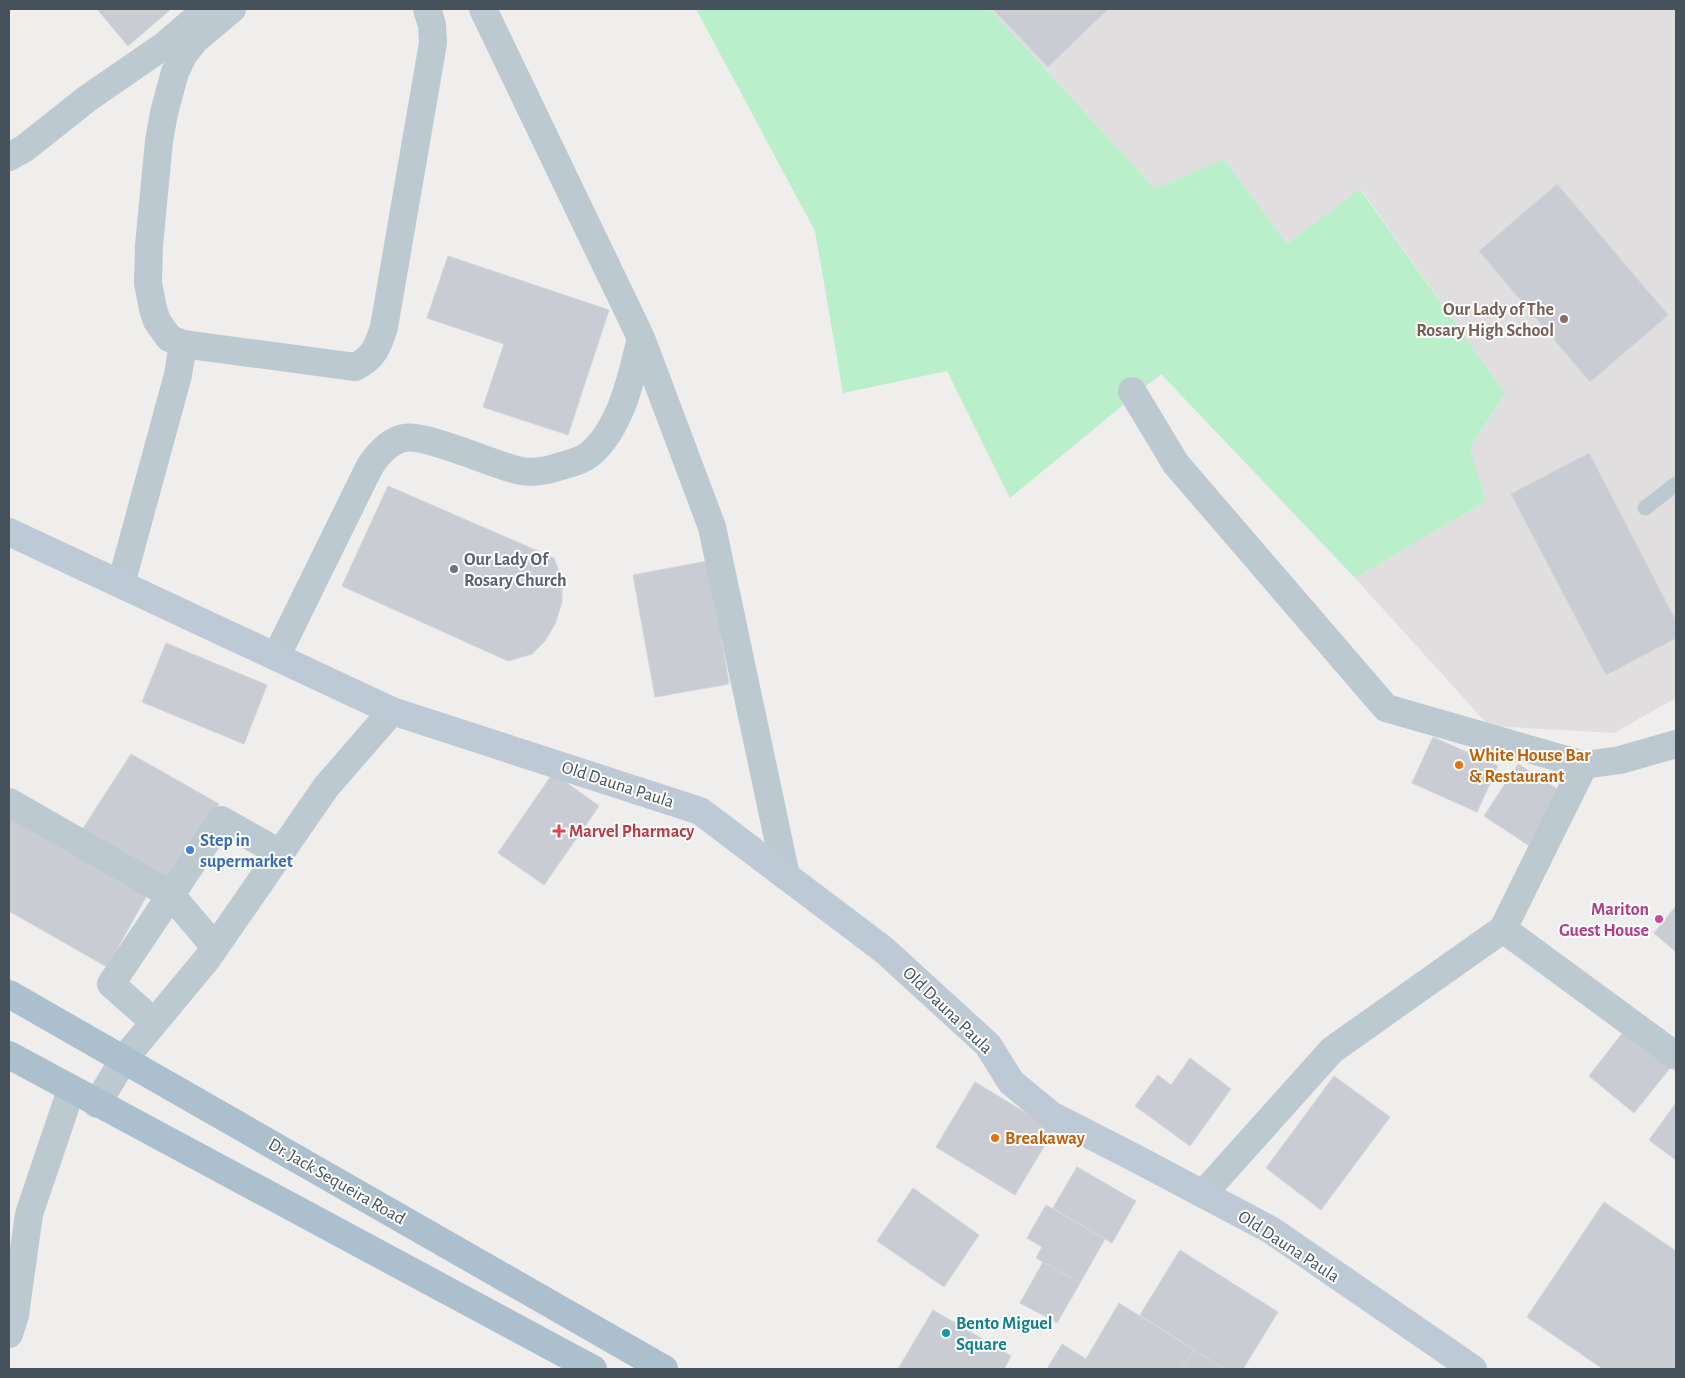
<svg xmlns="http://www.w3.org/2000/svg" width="1685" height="1378" font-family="'Alegreya Sans',sans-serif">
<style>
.education{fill:#e1dedf}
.green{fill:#b9efca}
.building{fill:#c9ccd2;stroke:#d1d4d9}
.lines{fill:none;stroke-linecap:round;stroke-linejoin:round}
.lane{stroke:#bdc9d0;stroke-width:15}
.street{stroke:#bdc9d0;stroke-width:28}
.secondary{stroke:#bdcad5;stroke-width:28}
.primary{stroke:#abbfcd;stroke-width:28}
.education-dot{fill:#8d6e63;stroke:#fff;stroke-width:2}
.worship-dot{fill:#6b7280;stroke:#fff;stroke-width:2}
.food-dot{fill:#e8710a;stroke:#fff;stroke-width:2}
.health-dot{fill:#e0444e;stroke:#fff;stroke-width:2}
.shop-dot{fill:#3f7fe0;stroke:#fff;stroke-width:2}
.hotel-dot{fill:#d1479c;stroke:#fff;stroke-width:2}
.culture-dot{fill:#0f9aa8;stroke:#fff;stroke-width:2}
.labels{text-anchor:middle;stroke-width:4;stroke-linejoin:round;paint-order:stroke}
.education-label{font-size:18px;font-weight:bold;fill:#785e54;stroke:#fff;text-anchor:end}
.worship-label{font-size:18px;font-weight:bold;fill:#5b616d;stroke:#fff;text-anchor:start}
.food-label{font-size:18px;font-weight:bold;fill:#c56008;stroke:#fff;text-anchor:start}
.street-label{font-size:18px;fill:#45525b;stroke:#fff}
.health-label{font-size:18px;font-weight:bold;fill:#be3a42;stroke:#fff;text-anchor:start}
.shop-label{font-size:18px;font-weight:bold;fill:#366cbe;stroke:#fff;text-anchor:start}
.hotel-label{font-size:18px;font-weight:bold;fill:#b23c85;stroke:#fff;text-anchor:end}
.culture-label{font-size:18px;font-weight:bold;fill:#0d838f;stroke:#fff;text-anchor:start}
</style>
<rect width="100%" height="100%" fill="#f0eded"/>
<path class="education" d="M990,9H1676V698L1614,733L1489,726L1355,578L1486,501L1470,448L1505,393L1361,189L1287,244L1224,159L1155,189Z"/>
<path class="green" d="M696,9H990L1155,189L1224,159L1287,244L1360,189L1505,393L1470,448L1486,501L1355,578L1161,374L1010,498L947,371L843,393L815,231Z"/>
<path class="building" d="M97,9H171L128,46Z
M993,9H1108L1048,67Z
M1557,184L1668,315L1590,382L1479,251Z
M448,256L609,310L568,435L483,407L504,344L427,318Z
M1589,453L1676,621V638L1606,675L1511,494Z
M388,486L554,558L562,581V602L555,624L545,641L532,654L508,661L342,586Z
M708,561L729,684L655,697L633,575Z
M166,643L267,685L244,744L142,702Z
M1433,737L1498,766L1477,812L1412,783Z
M131,754L219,804L162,883L80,833Z
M1518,764L1562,792L1528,845L1484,816Z
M553,773L599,806L544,885L498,853Z
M9,808L151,888L107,967L9,911Z
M1676,906V952L1654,933Z
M1624,1031L1670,1068L1634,1113L1589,1076Z
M1190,1058L1231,1089L1190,1146L1135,1106L1158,1075L1171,1085Z
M1334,1076L1390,1117L1321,1210L1266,1168Z
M975,1082L1054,1130L1015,1195L936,1147Z
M1676,1103V1160L1649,1140Z
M1077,1167L1136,1201L1112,1243L1053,1208Z
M913,1188L979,1235L944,1287L877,1241Z
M1604,1202L1676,1251V1369H1603L1527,1317Z
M1046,1205L1105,1239L1080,1283L1036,1258L1042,1247L1027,1238Z
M1180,1250L1278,1312L1243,1369H1225L1140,1315Z
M1043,1262L1080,1283L1057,1323L1020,1303Z
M1119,1303L1194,1350L1181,1369H1047L1062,1344L1086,1359Z
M933,1310L1011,1356L1004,1369H898Z
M1194,1350L1225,1369H1181Z"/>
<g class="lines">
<path class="lane" d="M1645,508L1676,484"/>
<path class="street" d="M483,9L641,338L712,527L786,876
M9,157L25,148L88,98L165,45L200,15
M183,344L355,367C374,358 378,346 384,327L433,43L432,25L427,9
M1132,391L1176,464L1386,708L1584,765
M121,584L178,375L183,344L169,338L157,321L153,309L148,283L149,245L159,141L164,113L175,72L184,54L195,40L232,9
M276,657L370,466C378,454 389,441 404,438C419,435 452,448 467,453C484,459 503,467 521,471C534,473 546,471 558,467C568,464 582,461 590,454C621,428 632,376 641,338
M9,802L171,895L215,947
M1503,929L1676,1056
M154,1022L111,984L221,820L280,853
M97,1104L124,1059L207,959L326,787L392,711
M1203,1194L1332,1050L1503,929L1584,765L1620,760L1676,744
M9,1334L15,1315L29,1214L71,1090"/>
<path class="secondary" d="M9,532L392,711L700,811L884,950L988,1045L1011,1082L1051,1115L1135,1158L1271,1230L1473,1369"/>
<path class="primary" d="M9,994L664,1369
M9,1055L593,1369"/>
</g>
<circle class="education-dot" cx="1564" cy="319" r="5"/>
<circle class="worship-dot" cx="454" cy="569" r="5"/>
<g class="food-dot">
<circle cx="1459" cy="765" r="5"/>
<circle cx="995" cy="1138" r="5"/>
</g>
<path class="health-dot" d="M556.5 823.5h5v5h5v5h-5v5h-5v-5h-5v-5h5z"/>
<circle class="shop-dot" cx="190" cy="850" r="5"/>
<circle class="hotel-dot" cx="1659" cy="919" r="5"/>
<circle class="culture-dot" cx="946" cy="1333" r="5"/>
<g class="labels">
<g class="education-label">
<text x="1554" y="315">Our Lady of The<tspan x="1554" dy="21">Rosary High School</tspan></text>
</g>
<g class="worship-label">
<text x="464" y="565">Our Lady Of<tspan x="464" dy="21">Rosary Church</tspan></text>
</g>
<g class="food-label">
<text x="1469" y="761">White House Bar<tspan x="1469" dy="21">&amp; Restaurant</tspan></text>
<text x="1005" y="1144">Breakaway</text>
</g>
<g class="street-label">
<text transform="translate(618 784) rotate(18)" y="6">Old Dauna Paula</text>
<text transform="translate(948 1010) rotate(44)" y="6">Old Dauna Paula</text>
<text transform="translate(337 1181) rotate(30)" y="6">Dr. Jack Sequeira Road</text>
<text transform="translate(1289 1246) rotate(33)" y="6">Old Dauna Paula</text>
</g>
<g class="health-label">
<text x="569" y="837">Marvel Pharmacy</text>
</g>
<g class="shop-label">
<text x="200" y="846">Step in<tspan x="200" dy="21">supermarket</tspan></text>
</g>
<g class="hotel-label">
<text x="1649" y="915">Mariton<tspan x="1649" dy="21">Guest House</tspan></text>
</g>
<g class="culture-label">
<text x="956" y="1329">Bento Miguel<tspan x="956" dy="21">Square</tspan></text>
</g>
</g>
<rect width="1685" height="1378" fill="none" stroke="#45525b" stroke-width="20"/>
</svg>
